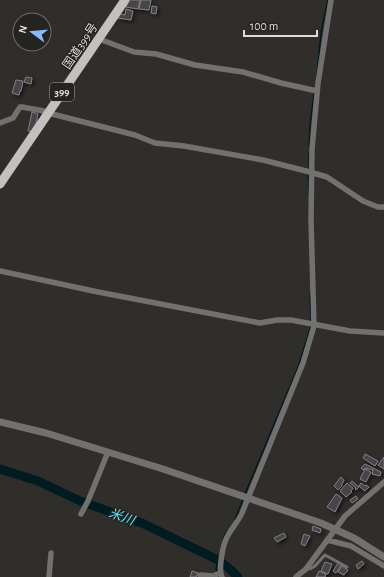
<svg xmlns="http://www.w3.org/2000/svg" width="384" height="577" font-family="'Alegreya Sans','Noto Sans JP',sans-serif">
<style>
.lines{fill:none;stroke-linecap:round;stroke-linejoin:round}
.stream{stroke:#001c20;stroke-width:1.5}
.river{stroke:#001c20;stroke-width:9}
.building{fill:#464448;stroke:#817f83;filter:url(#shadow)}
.service{stroke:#737170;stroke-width:3}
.minor{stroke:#737170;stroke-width:5.5}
.tertiary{stroke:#737170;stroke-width:7}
.trunk{stroke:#c4c0be;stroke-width:9}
.labels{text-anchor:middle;stroke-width:3;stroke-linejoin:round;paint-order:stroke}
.shield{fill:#262421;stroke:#a7a5a2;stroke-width:1}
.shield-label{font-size:11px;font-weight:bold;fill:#dedcda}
.street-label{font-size:12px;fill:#dedcda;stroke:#262421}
.water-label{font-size:13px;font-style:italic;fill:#5ce4f7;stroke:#262421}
</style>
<defs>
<filter id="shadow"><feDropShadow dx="2" dy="2" stdDeviation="2" flood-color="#0009"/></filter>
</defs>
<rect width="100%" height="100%" fill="#302e2b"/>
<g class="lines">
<path class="stream" d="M317,75L321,32L328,0
M309,147L310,125L314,93
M309,171V152
M308,174L309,193
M310,294L311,323
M245,494L298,367L311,326
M235,520L243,499
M223,540L224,536L227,531
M219,577L216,569L219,556"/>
<path class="river" d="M0,469L38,481L80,501L144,524L218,560L231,570L238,577"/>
</g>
<path class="building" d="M130,0H140L138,9L126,7L128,1Z
M141,0H151L149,10L139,9Z
M152,6L157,7L156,14L151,13Z
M126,9L133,11L131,20L118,18L120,14L125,15Z
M26,77L32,78L31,84L24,82Z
M16,80L23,81L21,91H20L19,95L12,93Z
M32,112L38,114L36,124L32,132L28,131Z
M365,454L378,461L375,466L363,458Z
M384,457V469L378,465Z
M365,464L381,472L380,476L372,474L373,470L365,468L363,470L361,468Z
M365,469L371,472L366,482L360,479Z
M341,477L344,480L342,484V486L338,490L334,486Z
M352,481L359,487L356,490L355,489L356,488L350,483Z
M347,483L353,488L351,491L352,492L346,497L340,491Z
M361,483L365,486L366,485L369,487L365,491L359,486Z
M336,494L342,498L335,512L327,507Z
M356,496L358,499L352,503L350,500Z
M313,526L321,529L320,533L312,530Z
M284,533L286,537L277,542L274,538Z
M304,534L310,536L305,546L301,544Z
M362,561L364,564L358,569L356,565Z
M325,562L332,564L328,574L321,571Z
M338,563L341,565L336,573L333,571Z
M342,566L348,570L344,575L338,572Z
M192,571L198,573L196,577H190Z
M319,571L326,574L325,577H316Z"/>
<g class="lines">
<path class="service" d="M306,569C315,570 319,560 325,555L347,567"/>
<path class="minor" d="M99,39L134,52L156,54L195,65L243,72L281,83L317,91
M0,123L13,118L20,107H22L44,111L52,114L135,135L155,143L184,146L263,160L306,171L327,177L363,201L378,207H384
M0,271L98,292L260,323L277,320H291L350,331L384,333
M81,514L88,501L108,452
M327,540L351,546L384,566
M200,575L213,576L220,573
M49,577L51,553
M222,577C218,569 223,545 227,537C231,529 238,522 242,513L303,363L314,326L311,220L312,149L318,83L331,0
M296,577L306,569L345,516L384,482"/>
<path class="tertiary" d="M0,422L46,433L163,469L321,523L354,538L384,557"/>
<path class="trunk" d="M0,184L125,0"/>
</g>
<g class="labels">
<rect class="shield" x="50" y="83" width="24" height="18" rx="3"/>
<g class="shield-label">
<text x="62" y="96">399</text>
</g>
<g class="street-label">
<text transform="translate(80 46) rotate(-56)" y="4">国道399号</text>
</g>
<g class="water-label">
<text transform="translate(122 516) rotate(20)" y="5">米川</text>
</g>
</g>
<g transform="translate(32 32) rotate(286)"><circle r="19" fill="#262421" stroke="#706e6b"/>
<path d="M0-3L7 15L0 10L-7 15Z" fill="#8abafc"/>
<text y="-6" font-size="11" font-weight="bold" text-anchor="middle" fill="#dedcda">N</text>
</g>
<path d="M244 30v6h73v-6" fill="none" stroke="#dedcda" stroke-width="2"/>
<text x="250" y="30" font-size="12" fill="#dedcda" stroke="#262421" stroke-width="3" paint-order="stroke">100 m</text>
</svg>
